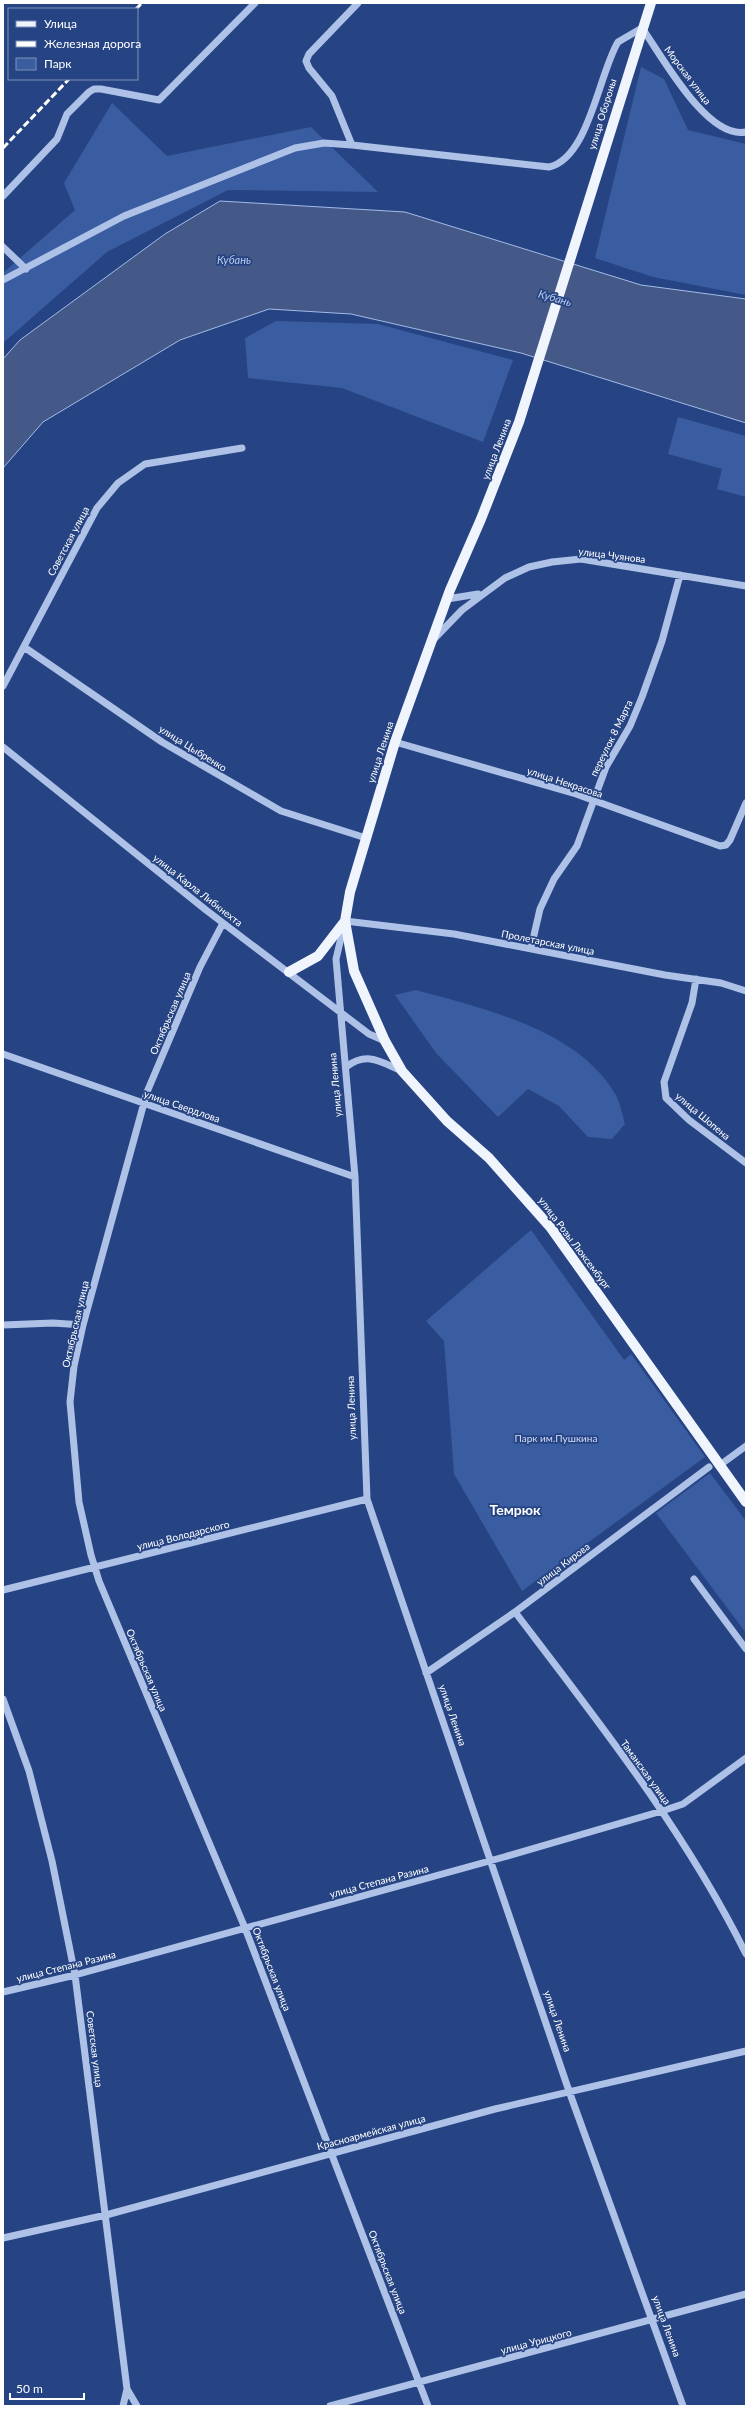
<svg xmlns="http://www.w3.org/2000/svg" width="749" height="2409" font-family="Lato,sans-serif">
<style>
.green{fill:#3a5ca0}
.water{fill:#445987;stroke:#a3bbe8}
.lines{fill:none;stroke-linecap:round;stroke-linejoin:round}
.minor{stroke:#aec1e7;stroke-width:7}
.major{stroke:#f0f4fd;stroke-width:10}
.rail{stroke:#fff;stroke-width:3;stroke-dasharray:7 3;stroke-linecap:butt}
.labels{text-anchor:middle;stroke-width:3.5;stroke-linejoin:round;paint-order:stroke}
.street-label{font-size:10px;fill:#fff;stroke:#264483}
.park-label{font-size:10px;fill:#d2def6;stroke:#264483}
.water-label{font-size:11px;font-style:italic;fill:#baccef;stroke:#264483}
.district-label{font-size:14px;font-weight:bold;fill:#fff;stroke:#264483}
</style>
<rect width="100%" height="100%" fill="#264483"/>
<path class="green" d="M641,67L664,79L688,130L746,144V295L653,277L595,258Z
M112,103L167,156L311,127L378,192L228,190L107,252L3,343V273L75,210L64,183Z
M276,321L378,324L513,360L483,442L342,388L248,378L245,338Z
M678,417L746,436V497L717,489L722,469L668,454Z
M416,990C482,1008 576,1029 614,1092C620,1101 622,1114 625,1124L612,1139L588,1137L559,1106L528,1089L498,1117L436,1053L395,995Z
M531,1230L624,1360L631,1354L705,1457L522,1591L454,1474L444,1341L426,1321Z
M710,1473L746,1521V1633L656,1513Z"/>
<path class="water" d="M220,201L405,212L641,285L746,299V423L521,353L351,314L269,309L180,340L43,422L3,468V359L20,340L165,234Z"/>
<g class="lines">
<path class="minor" d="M352,145L332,96L309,68L306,61L309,54L358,3
M3,196L57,139L67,114L89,92L94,89H101L159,100L255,3
M3,247L26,269
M3,280L124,216L295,148L324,143L352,145L549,167C589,158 599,73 618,42L642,28C662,56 707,140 746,132
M447,599L478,594
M434,639L462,610L505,578L529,567L552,562L581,559L746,586
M24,647L162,742L281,811L366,838
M3,686L97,508L118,483L145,464L242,448
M395,742L576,794L720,846L726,845L730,840L746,803
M3,747L206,910L369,1034L385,1041
M223,923L200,967L147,1092L83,1325L74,1366L70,1402L79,1502L91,1555L99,1581L245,1928L428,2406
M531,948L540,909L554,879L577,846L606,767L630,726L642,697L662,641L680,575
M696,979L692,1003L664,1082L666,1098L689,1120L746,1163
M3,1054L355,1177
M346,1067C367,1051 381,1062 402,1071
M3,1325L53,1323L83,1325
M720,1465L746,1446
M694,1579L746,1649
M3,1590L367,1499
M515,1612C598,1721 685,1831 746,1954
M426,1673L515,1612L709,1467
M3,1699L29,1771L52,1861L75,1975L127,2389L137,2406
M3,1992L75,1975L504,1857L662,1811L683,1804L746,1758
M3,2238L106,2215L495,2109L746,2051
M123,2406L127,2389
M330,2406L746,2294
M683,2406L569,2091L367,1499L355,1177L336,959L345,921L454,934L665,975L721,983L746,991"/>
<path class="major" d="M651,3L519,422L481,519L450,590L395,742L350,892L345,921L354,971L385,1041L402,1071L447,1121L489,1158L551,1228L746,1502
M289,972L318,956L345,921"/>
<path class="rail" d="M136,9L142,3
M3,148L69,79"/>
</g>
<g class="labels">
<g class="street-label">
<text transform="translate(688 75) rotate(53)" y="4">Морская улица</text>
<text transform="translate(602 114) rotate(-73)" y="4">улица Обороны</text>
<text transform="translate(496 449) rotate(-69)" y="4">улица Ленина</text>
<text transform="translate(68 541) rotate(-62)" y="4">Советская улица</text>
<text transform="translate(612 555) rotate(7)" y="4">улица Чуянова</text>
<text transform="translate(611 738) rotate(-64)" y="4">переулок 8 Марта</text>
<text transform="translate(193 748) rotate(32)" y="4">улица Цыбренко</text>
<text transform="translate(380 752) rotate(-72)" y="4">улица Ленина</text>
<text transform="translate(565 782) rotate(18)" y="4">улица Некрасова</text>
<text transform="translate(198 890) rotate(38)" y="4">улица Карла Либкнехта</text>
<text transform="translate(548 942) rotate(11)" y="4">Пролетарская улица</text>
<text transform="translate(170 1013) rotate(-67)" y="4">Октябрьская улица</text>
<text transform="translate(335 1085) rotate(-95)" y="4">улица Ленина</text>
<text transform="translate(182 1106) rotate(19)" y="4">улица Свердлова</text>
<text transform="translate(703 1116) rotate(40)" y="4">улица Шопена</text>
<text transform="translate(575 1243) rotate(53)" y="4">улица Розы Люксембург</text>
<text transform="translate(75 1324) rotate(-77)" y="4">Октябрьская улица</text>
<text transform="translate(351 1408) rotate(-92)" y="4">улица Ленина</text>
<text transform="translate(183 1535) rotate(-14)" y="4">улица Володарского</text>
<text transform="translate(563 1564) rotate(-37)" y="4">улица Кирова</text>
<text transform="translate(147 1670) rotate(67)" y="4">Октябрьская улица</text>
<text transform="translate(453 1715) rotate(71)" y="4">улица Ленина</text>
<text transform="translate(646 1772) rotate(54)" y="4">Таманская улица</text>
<text transform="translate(379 1881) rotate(-15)" y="4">улица Степана Разина</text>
<text transform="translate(66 1966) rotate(-14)" y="4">улица Степана Разина</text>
<text transform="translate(272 1969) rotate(69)" y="4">Октябрьская улица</text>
<text transform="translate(558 2021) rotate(71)" y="4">улица Ленина</text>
<text transform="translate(95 2049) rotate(83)" y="4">Советская улица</text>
<text transform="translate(371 2132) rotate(-15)" y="4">Красноармейская улица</text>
<text transform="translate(388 2272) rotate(69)" y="4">Октябрьская улица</text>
<text transform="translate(667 2326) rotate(70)" y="4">улица Ленина</text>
<text transform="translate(536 2341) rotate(-15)" y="4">улица Урицкого</text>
</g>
<g class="park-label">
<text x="556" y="1442">Парк им.Пушкина</text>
</g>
<g class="water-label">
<text x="234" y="264">Кубань</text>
<text transform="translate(555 298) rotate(16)" y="4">Кубань</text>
</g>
<g class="district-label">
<text x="515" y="1515">Темрюк</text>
</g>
</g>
<rect width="749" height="2409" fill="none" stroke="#ffffff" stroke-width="8"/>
<rect x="8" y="8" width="130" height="72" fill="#264483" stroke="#7d8fb5"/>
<rect x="16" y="21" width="20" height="6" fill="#f0f4fd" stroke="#7d8fb5"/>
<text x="44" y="28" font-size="12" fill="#ffffff">Улица</text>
<rect x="16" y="41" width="20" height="6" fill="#ffffff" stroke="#7d8fb5"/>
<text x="44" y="48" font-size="12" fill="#ffffff">Железная дорога</text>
<rect x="16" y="58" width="20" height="12" fill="#3a5ca0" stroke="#7d8fb5"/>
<text x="44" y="68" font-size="12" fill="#ffffff">Парк</text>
<path d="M10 2393v6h74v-6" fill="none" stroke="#ffffff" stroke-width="2"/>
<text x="16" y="2393" font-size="12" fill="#ffffff" stroke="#264483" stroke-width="3" paint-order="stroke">50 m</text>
</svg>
